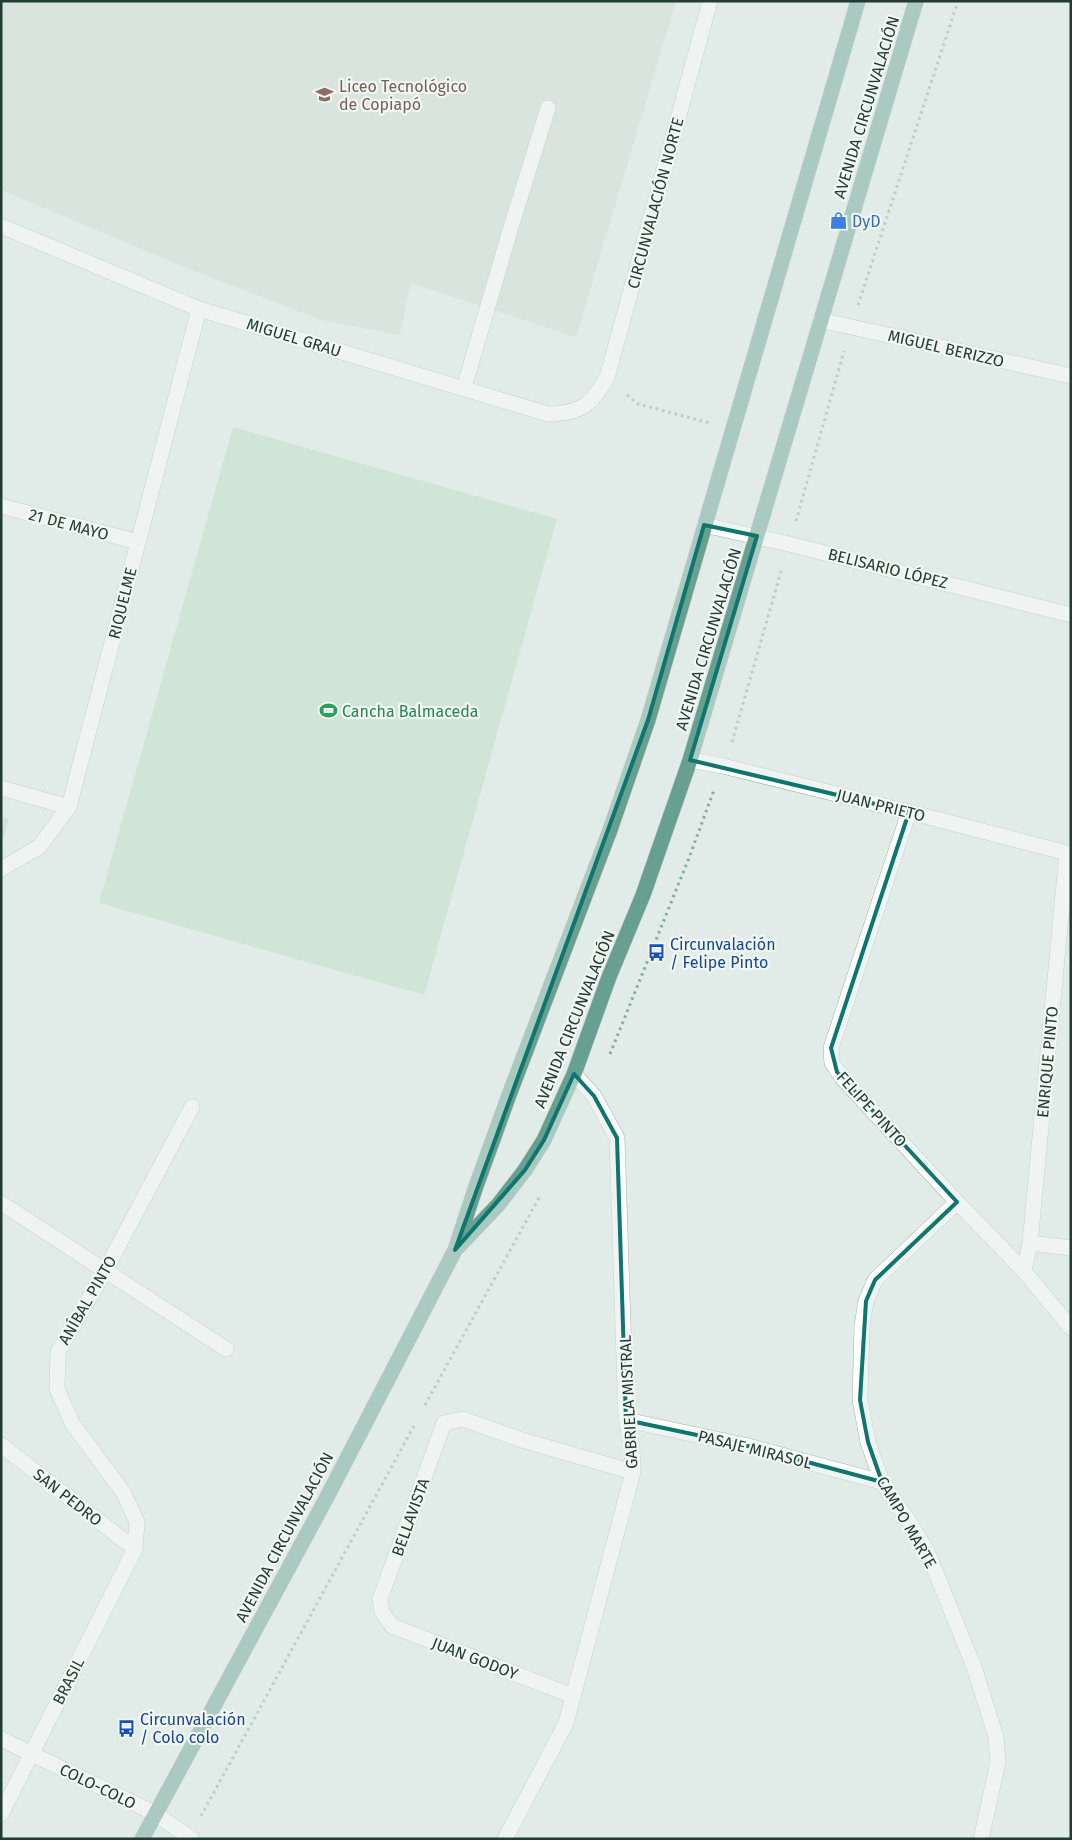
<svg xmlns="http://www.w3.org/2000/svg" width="1072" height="1840" font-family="'Fira Sans',sans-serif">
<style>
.built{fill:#cfdbd5}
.grass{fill:url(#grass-tufts)}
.pitch{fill:#bbdbc3}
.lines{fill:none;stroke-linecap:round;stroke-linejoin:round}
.lane-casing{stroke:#a4b3ae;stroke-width:16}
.street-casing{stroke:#a4b3ae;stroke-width:16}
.secondary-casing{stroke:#a0b6ae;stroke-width:16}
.primary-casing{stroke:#c1c8c6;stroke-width:16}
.path{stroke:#83ada0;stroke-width:3;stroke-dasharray:2.5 4;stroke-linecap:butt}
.lane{stroke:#fff;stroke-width:15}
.street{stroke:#fff;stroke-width:15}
.secondary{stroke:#fff;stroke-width:15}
.primary{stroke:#679f91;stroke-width:15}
.marked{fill:none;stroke:#0f766e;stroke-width:4;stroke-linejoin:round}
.labels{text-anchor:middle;stroke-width:4.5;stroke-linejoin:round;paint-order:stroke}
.education-label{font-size:16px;fill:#785e54;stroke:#f1f8f4;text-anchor:start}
.street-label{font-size:16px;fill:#223b34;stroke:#f1f8f4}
.shop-label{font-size:16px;fill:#366cbe;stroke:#f1f8f4;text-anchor:start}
.leisure-label{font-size:16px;fill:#27864d;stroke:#f1f8f4;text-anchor:start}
.transit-label{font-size:16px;fill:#164399;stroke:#f1f8f4;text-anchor:start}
</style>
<defs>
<pattern id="grass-tufts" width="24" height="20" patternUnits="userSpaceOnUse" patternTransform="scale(1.25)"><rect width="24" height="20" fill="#bbdbc3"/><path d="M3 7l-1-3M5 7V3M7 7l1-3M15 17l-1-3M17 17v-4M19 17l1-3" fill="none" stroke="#a0bda8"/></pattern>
</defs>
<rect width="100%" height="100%" fill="#e1ebe7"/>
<path class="built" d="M1,1H676L576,337L411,283L400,335L321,320L189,269L1,190Z"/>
<path class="grass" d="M1,817L9,819L1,844Z"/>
<path class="pitch" d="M233,427L557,519L424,995L99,903Z"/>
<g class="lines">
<defs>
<path id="lane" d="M464,388L511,227L548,108"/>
<path id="street" d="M820,320L1071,376
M1,506L138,542
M704,525L789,544L1071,615
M690,760L723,766L909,812L1071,854
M1,788L69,807
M909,812L831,1048L832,1063L844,1080L957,1202L1024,1271L1071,1328
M1,869L39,847L69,807L199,309
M957,1202L875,1280L866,1301L862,1326L860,1400L868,1442L882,1482L910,1523L927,1551L974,1667L996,1737L998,1762L981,1839
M1,1203L226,1349
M1030,1243L1071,1248
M1024,1271L1030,1243L1067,853
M626,1420L744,1445L882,1482
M1,1445L135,1549
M573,1696L392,1626L382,1612L380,1599L444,1423L463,1419L522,1440L633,1472
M1,1814L135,1549L137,1522L123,1492L72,1423L57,1389L58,1352L105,1271L192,1107
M505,1839L566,1723L633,1472L632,1447L626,1420L617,1138L594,1096L574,1074"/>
<path id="secondary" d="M1,226L199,309L548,414C583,413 590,405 607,378L710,1
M1,1739L154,1813L192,1839"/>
<path id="primary" d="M458,1247L498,1205L525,1170L544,1140L574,1074L609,977L643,895L690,760L916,1
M142,1839L327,1497L455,1250L475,1189L509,1095L610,830L648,720L858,1"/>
</defs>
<use href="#lane" class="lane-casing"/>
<use href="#street" class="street-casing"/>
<use href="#secondary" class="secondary-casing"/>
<use href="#primary" class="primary-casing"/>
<path class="path" d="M858,305L958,1
M627,395L638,404L710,423
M796,521L844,351
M732,742L782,568
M610,1054L689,858L714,790
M425,1405L540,1196
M201,1816L415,1424"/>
<use href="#lane" class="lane"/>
<use href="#street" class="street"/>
<use href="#secondary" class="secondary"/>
<use href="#primary" class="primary"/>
</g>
<path d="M0 0H1072V1840H0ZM704,525L757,536L690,760L909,812L831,1048L837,1072L957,1202L875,1280L866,1301L860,1400L868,1442L882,1482L744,1445L626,1420L617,1138L594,1096L574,1074L544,1140L525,1170L455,1250L648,720Z" fill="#e1ebe7" fill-opacity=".55" fill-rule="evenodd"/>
<path class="marked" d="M704,525L757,536L690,760L909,812L831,1048L837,1072L957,1202L875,1280L866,1301L860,1400L868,1442L882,1482L744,1445L626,1420L617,1138L594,1096L574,1074L544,1140L525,1170L455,1250L648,720Z"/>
<defs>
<symbol id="school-bare" viewBox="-9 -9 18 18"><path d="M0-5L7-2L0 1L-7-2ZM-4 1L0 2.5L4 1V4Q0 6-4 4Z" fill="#8d6e63" stroke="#f1f8f4" stroke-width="2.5" paint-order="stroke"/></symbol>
<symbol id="shop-bare" viewBox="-9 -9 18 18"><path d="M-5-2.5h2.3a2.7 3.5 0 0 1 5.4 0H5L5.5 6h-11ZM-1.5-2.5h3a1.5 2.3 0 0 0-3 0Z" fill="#3f7fe0" stroke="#f1f8f4" stroke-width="2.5" paint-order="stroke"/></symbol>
<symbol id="stadium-bare" viewBox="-9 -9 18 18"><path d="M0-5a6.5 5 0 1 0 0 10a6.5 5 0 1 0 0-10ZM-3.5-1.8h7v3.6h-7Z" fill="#2e9e5b" stroke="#f1f8f4" stroke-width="2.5" paint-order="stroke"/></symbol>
<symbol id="bus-bare" viewBox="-9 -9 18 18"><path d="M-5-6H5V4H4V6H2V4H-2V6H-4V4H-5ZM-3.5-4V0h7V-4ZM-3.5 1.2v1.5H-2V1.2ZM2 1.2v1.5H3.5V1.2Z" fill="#1a4fb4" stroke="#f1f8f4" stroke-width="2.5" paint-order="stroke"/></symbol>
</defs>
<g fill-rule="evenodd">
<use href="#school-bare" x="312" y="82" width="25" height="25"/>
<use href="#shop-bare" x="826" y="208" width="25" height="25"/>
<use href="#stadium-bare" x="316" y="698" width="25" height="25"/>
<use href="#bus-bare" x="644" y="940" width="25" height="25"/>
<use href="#bus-bare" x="114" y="1716" width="25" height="25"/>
</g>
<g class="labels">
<g class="education-label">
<text x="339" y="92">Liceo Tecnológico<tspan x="339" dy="18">de Copiapó</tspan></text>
</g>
<g class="street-label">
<text transform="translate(866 107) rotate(-73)" y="6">AVENIDA CIRCUNVALACIÓN</text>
<text transform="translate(655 203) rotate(-75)" y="6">CIRCUNVALACIÓN NORTE</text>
<text transform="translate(294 337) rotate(17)" y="6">MIGUEL GRAU</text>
<text transform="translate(946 348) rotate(13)" y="6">MIGUEL BERIZZO</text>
<text transform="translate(69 524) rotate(15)" y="6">21 DE MAYO</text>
<text transform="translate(888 568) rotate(14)" y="6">BELISARIO LÓPEZ</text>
<text transform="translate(122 603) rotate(-76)" y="6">RIQUELME</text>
<text transform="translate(708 639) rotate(-73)" y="6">AVENIDA CIRCUNVALACIÓN</text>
<text transform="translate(881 805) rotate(14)" y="6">JUAN PRIETO</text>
<text transform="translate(574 1019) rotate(-68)" y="6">AVENIDA CIRCUNVALACIÓN</text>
<text transform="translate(1047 1062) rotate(-85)" y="6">ENRIQUE PINTO</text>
<text transform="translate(872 1109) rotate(48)" y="6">FELIPE PINTO</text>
<text transform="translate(87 1300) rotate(-60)" y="6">ANÍBAL PINTO</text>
<text transform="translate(628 1402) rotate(-93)" y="6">GABRIELA MISTRAL</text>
<text transform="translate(755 1449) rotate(14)" y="6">PASAJE MIRASOL</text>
<text transform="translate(68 1497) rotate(38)" y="6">SAN PEDRO</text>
<text transform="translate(410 1517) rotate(-70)" y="6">BELLAVISTA</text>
<text transform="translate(907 1522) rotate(60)" y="6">CAMPO MARTE</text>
<text transform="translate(284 1537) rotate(-62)" y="6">AVENIDA CIRCUNVALACIÓN</text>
<text transform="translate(475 1658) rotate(21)" y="6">JUAN GODOY</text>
<text transform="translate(68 1681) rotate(-63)" y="6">BRASIL</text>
<text transform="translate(98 1786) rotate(26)" y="6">COLO-COLO</text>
</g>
<g class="shop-label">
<text x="852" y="227">DyD</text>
</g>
<g class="leisure-label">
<text x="342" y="717">Cancha Balmaceda</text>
</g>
<g class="transit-label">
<text x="670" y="950">Circunvalación<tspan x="670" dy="18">/ Felipe Pinto</tspan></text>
<text x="140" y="1725">Circunvalación<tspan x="140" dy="18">/ Colo colo</tspan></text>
</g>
</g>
<rect width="1072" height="1840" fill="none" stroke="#223b34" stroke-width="5"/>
</svg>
